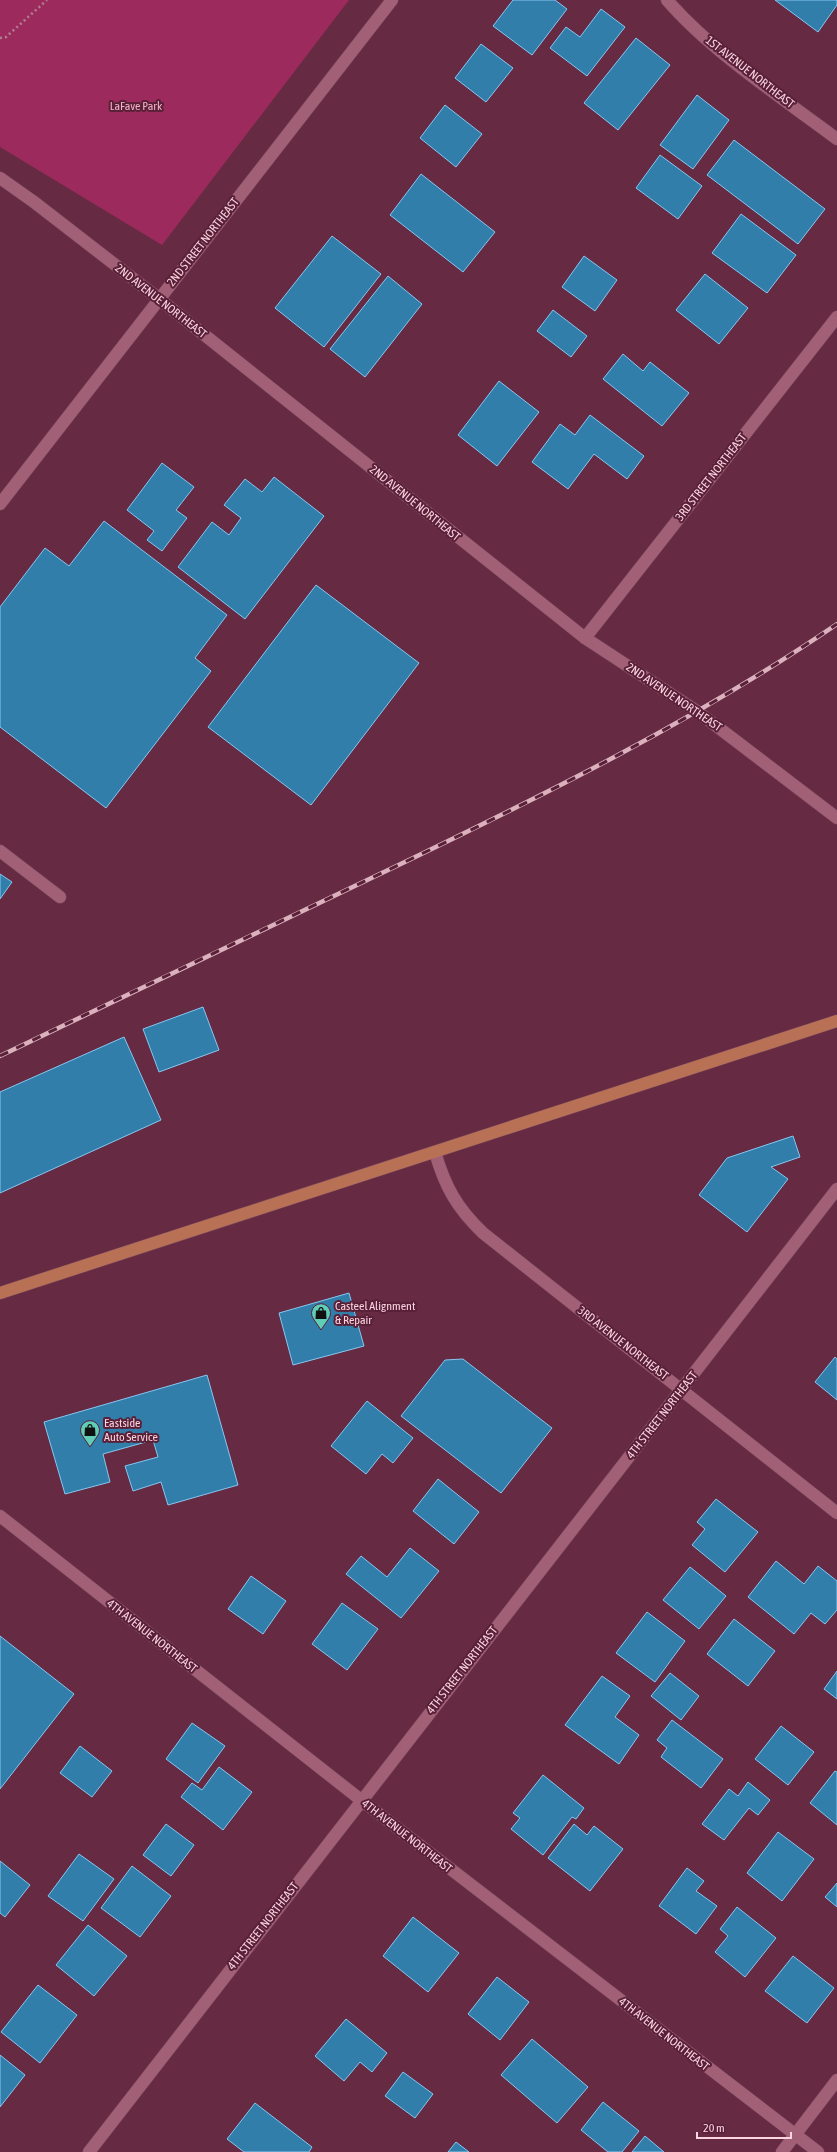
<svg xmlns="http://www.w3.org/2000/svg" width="837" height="2152" font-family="'Asap Condensed',sans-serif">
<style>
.green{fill:#9d2a5d}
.building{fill:#317eaa;stroke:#86c7f2}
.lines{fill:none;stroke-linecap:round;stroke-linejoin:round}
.minor-casing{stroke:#7e4b60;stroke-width:13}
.tertiary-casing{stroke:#7e4b60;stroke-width:13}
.primary-casing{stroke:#7e4b60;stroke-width:13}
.path{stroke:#b18191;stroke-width:2.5;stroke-dasharray:2 3;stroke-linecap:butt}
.minor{stroke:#a16076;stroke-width:12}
.tertiary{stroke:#a16076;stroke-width:12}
.primary{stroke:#b97155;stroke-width:12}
.rail-casing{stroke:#dbb1be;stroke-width:4.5}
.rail{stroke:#5a2038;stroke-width:3;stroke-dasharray:9;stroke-linecap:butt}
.labels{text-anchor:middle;stroke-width:4;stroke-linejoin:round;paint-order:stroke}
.street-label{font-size:12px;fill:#fad4df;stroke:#5a2038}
.park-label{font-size:12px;fill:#f3b2c7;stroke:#5a2038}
.poi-label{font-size:12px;fill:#fad4df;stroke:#5a2038;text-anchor:start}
</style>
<rect width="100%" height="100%" fill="#662b42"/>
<path class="green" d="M0,0H349L162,245L0,147Z"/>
<path class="building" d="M513,0H555L567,9L532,55L493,26Z
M775,0H837V5L818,32Z
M601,9L625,27L587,76L550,48L566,27L580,37Z
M636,38L670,65L618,130L584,103Z
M481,44L513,68L486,102L455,78Z
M697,95L729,120L693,169L660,145Z
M445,105L482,134L456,167L420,138Z
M734,140L825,209L798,244L707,175Z
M660,155L702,186L678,219L636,188Z
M421,174L495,232L463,272L390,215Z
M741,214L796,255L767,293L712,253Z
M332,236L381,274L324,347L275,308Z
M584,256L617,280L595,311L562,287Z
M705,274L748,308L719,344L676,310Z
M388,276L422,304L365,377L330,349Z
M553,310L587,336L571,357L537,331Z
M623,354L643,371L650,362L689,393L662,426L603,379Z
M499,381L539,412L497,466L458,435Z
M590,415L644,456L627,479L594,454L568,489L532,462L560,424L575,435Z
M162,463L194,487L176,510L187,518L162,551L147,540L154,531L127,510Z
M274,477L324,516L245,619L178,567L212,522L229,535L241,518L224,505L245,479L262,492Z
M104,521L227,615L195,658L211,671L106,808L0,727V607L45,548L69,566Z
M316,585L419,663L311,805L208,727Z
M0,874L12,882L0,899Z
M203,1007L219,1050L159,1072L143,1029Z
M124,1037L161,1120L0,1193V1092Z
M793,1136L800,1157L771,1167L788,1179L747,1232L699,1195L727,1158Z
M349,1293L364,1346L293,1365L279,1313Z
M835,1357L837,1359V1400L815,1382Z
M463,1359L552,1428L501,1493L401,1416L445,1360Z
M207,1375L238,1485L168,1505L161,1482L133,1491L125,1466L158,1457L153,1440L103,1454L110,1482L65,1494L44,1422Z
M367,1401L413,1438L393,1463L382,1454L366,1474L331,1446Z
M438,1479L479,1512L454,1544L413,1511Z
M716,1499L758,1532L725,1572L692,1545L705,1529L697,1522Z
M410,1548L439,1571L401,1618L346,1574L361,1556L387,1577Z
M776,1561L804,1584L818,1566L837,1581V1610L825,1624L811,1613L794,1634L748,1597Z
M690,1567L726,1596L699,1629L663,1600Z
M251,1576L286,1601L263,1634L228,1609Z
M342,1603L378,1629L347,1670L312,1644Z
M647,1612L685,1641L655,1682L616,1653Z
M734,1619L775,1651L748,1686L707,1654Z
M0,1636L74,1694L0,1789Z
M837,1671V1699L824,1689Z
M670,1673L699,1696L681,1720L651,1696Z
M602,1676L630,1696L615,1717L639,1735L619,1764L565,1725Z
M672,1720L723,1759L701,1788L661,1757L667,1748L657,1740Z
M192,1723L225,1746L198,1783L166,1759Z
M781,1726L814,1752L788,1785L755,1759Z
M80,1746L112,1771L92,1797L60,1773Z
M219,1767L252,1792L223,1830L181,1797L192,1783L202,1790Z
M835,1771L837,1772V1825L810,1803Z
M543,1775L584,1808L576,1819L572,1817L543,1855L511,1829L520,1818L513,1813Z
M748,1782L770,1800L758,1815L749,1808L724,1840L702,1824L729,1789L738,1796Z
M166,1824L194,1845L171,1876L143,1855Z
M574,1824L587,1835L594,1826L623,1849L590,1891L548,1858Z
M778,1832L814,1859L782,1901L747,1873Z
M79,1854L114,1879L83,1921L48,1896Z
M0,1861L30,1885L5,1917L0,1913Z
M132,1866L171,1896L140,1937L101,1908Z
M687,1868L704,1881L696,1891L717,1906L696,1934L659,1906Z
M837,1883V1907L825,1897Z
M737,1907L776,1938L745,1977L715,1952L728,1936L720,1929Z
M413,1917L459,1953L428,1992L383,1956Z
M88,1925L127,1956L94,1996L56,1965Z
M793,1956L834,1988L807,2023L765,1991Z
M497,1977L529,2002L500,2040L468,2014Z
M38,1985L77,2015L40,2063L1,2032Z
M346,2019L387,2053L372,2072L360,2062L344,2081L315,2056Z
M532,2039L588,2087L557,2123L501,2075Z
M0,2055L25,2075L0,2107Z
M403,2072L433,2094L415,2118L385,2096Z
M603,2102L639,2131L622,2152H608L581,2130Z
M255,2103L312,2147L309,2152H244L227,2139Z
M645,2136L664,2152H632Z
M456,2142L469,2152H448Z"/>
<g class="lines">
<defs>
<path id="minor" d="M667,0C712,52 781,97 837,139
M0,504L392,0
M585,638L837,317
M0,851L60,897
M435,1152C445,1187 457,1208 483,1233L837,1513
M0,1516L361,1800L818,2152
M89,2152L837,1189
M782,2152L837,2080"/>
<path id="tertiary" d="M0,178L34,202L158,298L585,638L698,712L837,818"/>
<path id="primary" d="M0,1293L837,1021"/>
</defs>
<use href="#minor" class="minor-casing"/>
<use href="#tertiary" class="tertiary-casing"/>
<use href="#primary" class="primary-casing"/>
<path class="path" d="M0,38L6,37L47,0"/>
<use href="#minor" class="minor"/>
<use href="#tertiary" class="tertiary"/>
<use href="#primary" class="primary"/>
<defs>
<path id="rail" d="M0,1056C128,994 256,933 384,872C540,797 695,721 837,624"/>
</defs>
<use href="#rail" class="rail-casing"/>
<use href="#rail" class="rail"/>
</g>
<defs>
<symbol id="shop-pin" viewBox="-11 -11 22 30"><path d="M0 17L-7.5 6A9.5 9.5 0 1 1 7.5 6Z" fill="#5eceb7" stroke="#5a2038"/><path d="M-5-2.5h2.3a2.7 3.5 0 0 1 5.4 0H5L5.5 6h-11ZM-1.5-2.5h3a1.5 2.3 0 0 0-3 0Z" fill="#111"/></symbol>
</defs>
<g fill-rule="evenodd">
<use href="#shop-pin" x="310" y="1302" width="22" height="30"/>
<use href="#shop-pin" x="79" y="1419" width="22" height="30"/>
</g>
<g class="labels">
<g class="street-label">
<text transform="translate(750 72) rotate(38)" y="4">1ST AVENUE NORTHEAST</text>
<text transform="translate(203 242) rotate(-52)" y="4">2ND STREET NORTHEAST</text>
<text transform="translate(161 301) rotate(38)" y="4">2ND AVENUE NORTHEAST</text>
<text transform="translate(711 477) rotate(-52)" y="4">3RD STREET NORTHEAST</text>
<text transform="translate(415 503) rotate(39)" y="4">2ND AVENUE NORTHEAST</text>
<text transform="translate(674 697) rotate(34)" y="4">2ND AVENUE NORTHEAST</text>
<text transform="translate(623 1343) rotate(38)" y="4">3RD AVENUE NORTHEAST</text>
<text transform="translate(662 1415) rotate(-52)" y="4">4TH STREET NORTHEAST</text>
<text transform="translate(152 1636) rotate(38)" y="4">4TH AVENUE NORTHEAST</text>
<text transform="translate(462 1670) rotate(-52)" y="4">4TH STREET NORTHEAST</text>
<text transform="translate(407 1836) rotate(38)" y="4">4TH AVENUE NORTHEAST</text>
<text transform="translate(263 1926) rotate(-52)" y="4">4TH STREET NORTHEAST</text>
<text transform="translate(664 2034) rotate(38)" y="4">4TH AVENUE NORTHEAST</text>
</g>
<g class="park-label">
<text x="136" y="110">LaFave Park</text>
</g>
<g class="poi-label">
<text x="335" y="1310">Casteel Alignment<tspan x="335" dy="14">&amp; Repair</tspan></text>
<text x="104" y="1427">Eastside<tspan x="104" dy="14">Auto Service</tspan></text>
</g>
</g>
<path d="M697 2132v6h94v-6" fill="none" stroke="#fad4df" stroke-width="2"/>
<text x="703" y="2132" font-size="12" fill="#fad4df" stroke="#5a2038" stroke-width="3" paint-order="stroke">20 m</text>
</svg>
